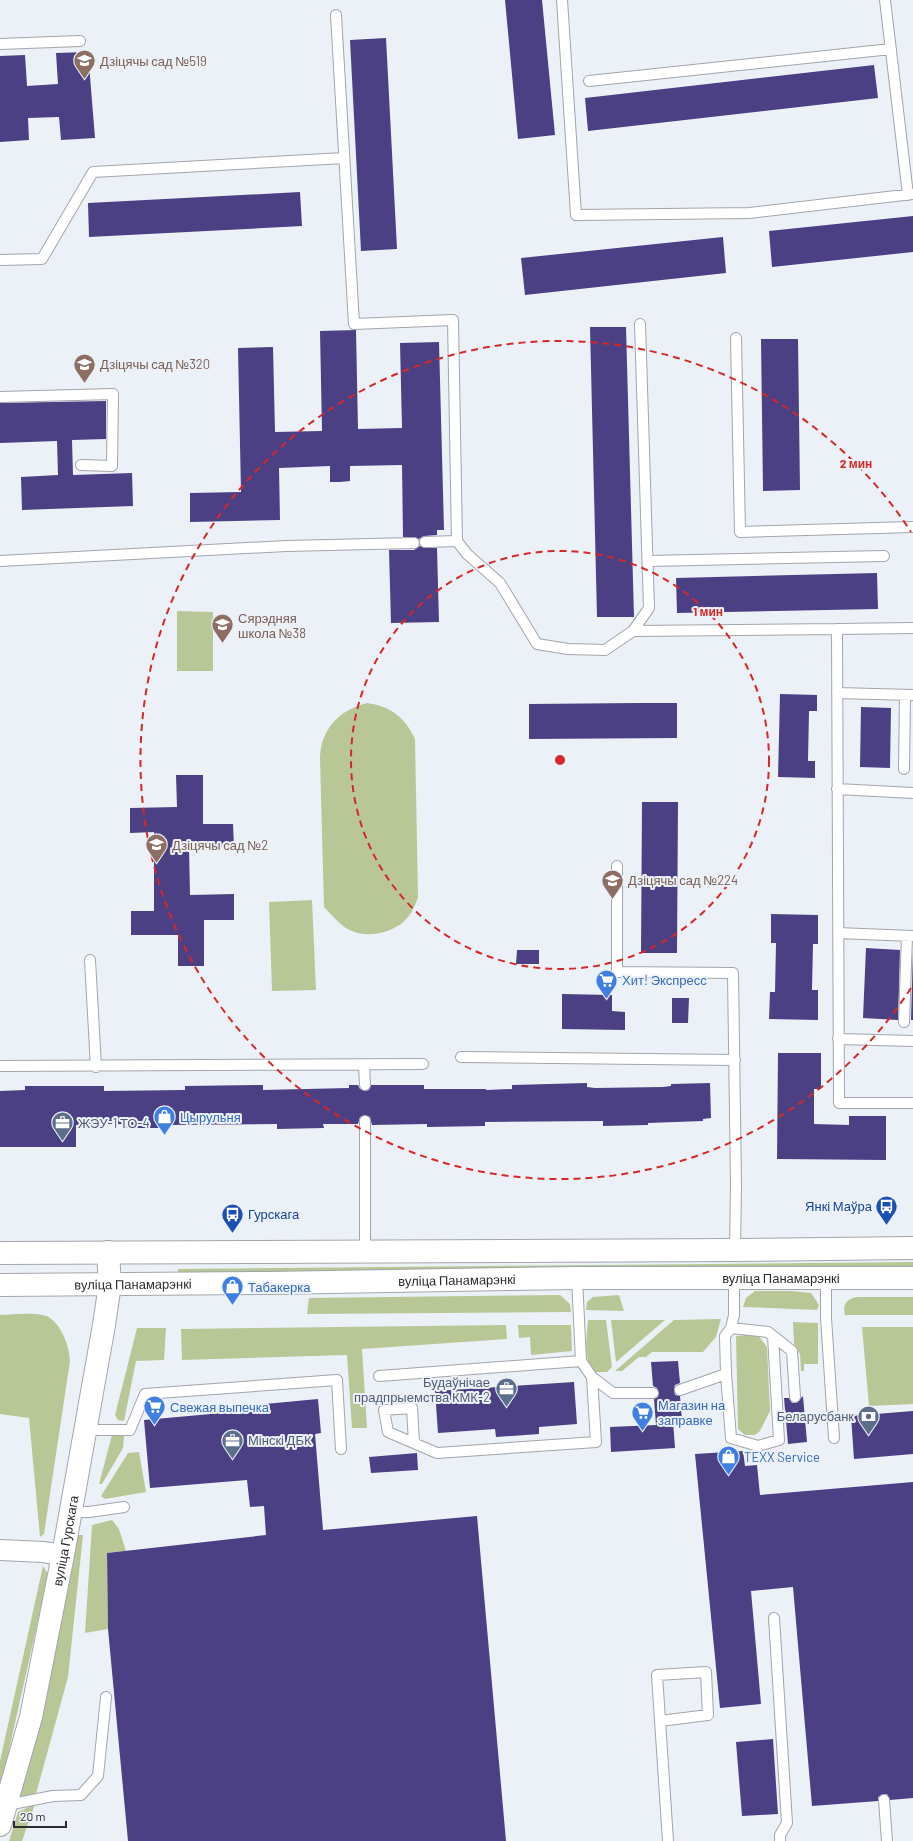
<svg xmlns="http://www.w3.org/2000/svg" width="913" height="1841" font-family="Barlow,sans-serif">
<style>
.green{fill:#b9c797}
.building{fill:#4a4083}
.lines{fill:none;stroke-linecap:round;stroke-linejoin:round}
.lane-casing{stroke:#a1a6ac;stroke-width:12}
.street-casing{stroke:#a1a6ac;stroke-width:22}
.secondary-casing{stroke:#a1a6ac;stroke-width:24}
.lane{stroke:#fff;stroke-width:10}
.street{stroke:#fff;stroke-width:20}
.secondary{stroke:#fff;stroke-width:22}
.ring{fill:none;stroke:#d62828;stroke-width:2;stroke-dasharray:7 5}
.labels{text-anchor:middle;stroke-width:4;stroke-linejoin:round;paint-order:stroke}
.education-label{font-size:13px;fill:#785e54;stroke:#ecf1f7;text-anchor:start}
.shop-label{font-size:13px;fill:#366cbe;stroke:#ecf1f7;text-anchor:start}
.service-label{font-size:13px;fill:#4e5e75;stroke:#ecf1f7;text-anchor:start}
.transit-label{font-size:13px;fill:#164399;stroke:#ecf1f7;text-anchor:end}
.street-label{font-size:13px;fill:#2b2c2f;stroke:#ecf1f7}
.centre{fill:#d62828;stroke:#ecf1f7;stroke-width:2}
.ring-label{font-size:12px;text-anchor:middle;font-weight:bold;fill:#d62828;stroke:#ecf1f7;stroke-width:4;stroke-linejoin:round;paint-order:stroke}
</style>
<rect width="100%" height="100%" fill="#ecf1f7"/>
<path class="green" d="M177,611L213,612V671H177Z
M367,703C390,706 405,717 415,739L418,897C415,906 411,916 402,923C390,933 367,938 352,931C341,927 332,915 324,907L320,758C321,729 339,710 367,703Z
M312,900L316,990L272,991L269,902Z
M913,1262V1269L178,1276V1269Z
M755,1291H792L811,1293L819,1305L817,1310L743,1307L746,1298Z
M560,1295L570,1304L571,1312L307,1314L309,1298Z
M619,1295L624,1311L586,1310L587,1302L593,1297Z
M857,1297H913V1315H845C842,1304 847,1299 857,1297Z
M0,1315C12,1315 40,1311 50,1318C63,1328 69,1346 70,1361L44,1534L40,1537L29,1418L0,1414Z
M721,1319L716,1337L703,1352H652L646,1357H639L622,1371H615L674,1320Z
M588,1320H606L612,1367L607,1372H595C582,1359 587,1337 588,1320Z
M611,1320H665L616,1362Z
M793,1322L818,1323V1364H804V1371H801L800,1354L794,1344Z
M506,1325L507,1339L362,1349L367,1428H352L347,1355L182,1360L181,1329Z
M518,1325H571L572,1351L531,1355L530,1337L519,1338Z
M862,1327H913V1404L869,1406Z
M137,1328H166L164,1360L136,1361L124,1421L118,1420L115,1415Z
M757,1334L767,1347L770,1411L760,1431L755,1435H745L738,1429L736,1336Z
M112,1435L124,1436L123,1448L102,1484H99Z
M139,1452L146,1492C132,1494 119,1497 105,1499L101,1496L128,1453Z
M112,1520L119,1529L126,1551L107,1553L108,1629L85,1633L92,1525Z
M78,1535H83L68,1677L36,1794L18,1798L71,1542Z
M43,1566L48,1574L47,1580L0,1790V1761Z
M35,1804L22,1841H9L18,1812Z"/>
<path class="building" d="M505,0H542L555,135L518,139Z
M386,38L397,249L361,251L350,40Z
M88,52L95,138L61,140L59,117L28,118L29,140L0,142V56L25,55L27,86L58,84L56,53Z
M874,65L878,98L588,131L585,98Z
M300,192L302,226L89,237L88,203Z
M913,216V252L772,267L769,231Z
M723,237L726,273L525,295L521,258Z
M590,327H626L634,617H597Z
M356,330L358,429L402,428L400,343L439,342L444,530H437V535L424,536L419,539L414,537H403L402,465L350,466V481L340,482H330V466L279,468L280,520L190,522V493L241,492L238,348L273,347L275,432L322,431L320,331Z
M761,339H798L800,490L763,491Z
M106,401V439L72,440L73,475L132,473L133,506L22,510L21,477L58,475L57,441L0,443V403Z
M420,546L425,548H437L439,622L391,623L389,550H414Z
M877,573L878,609L677,613L676,578Z
M780,694L817,695V711H809L808,761H815V778L778,777Z
M638,703H677V738L529,739V704Z
M861,707L891,708L890,768L860,767Z
M176,775H203V824H233L234,847H189L190,895L234,894V920H204V966H178V935H131V911H154V832L130,833V808L177,807Z
M642,802H678L677,953H641Z
M771,914L818,915V944H813L812,990H818V1020L769,1019L770,992H775L776,943H771Z
M866,948L900,950L898,1020L863,1018Z
M517,950H539V964H516Z
M913,950V1020H911Z
M562,994L612,995V1011L625,1012V1030L562,1029Z
M672,998H689L688,1023H672Z
M778,1053H821V1089H814V1124L849,1125V1116H886V1160L777,1159Z
M587,1083V1087L595,1088L663,1087L671,1086V1084L710,1083L711,1118L703,1119V1121L648,1123V1125L603,1126V1121L485,1122V1126L427,1127V1124L372,1125L370,1117L365,1115L360,1117L358,1124H323L324,1128L277,1129V1124L161,1125V1128H124V1124L76,1125V1147H0V1091L25,1090V1086H104V1091L185,1090V1086L263,1085V1090L349,1088V1085H358L360,1089L365,1091L369,1090L371,1085H424V1089H486V1090L512,1089V1085Z
M678,1361L680,1383L675,1385L674,1389L675,1395L680,1396L682,1420L673,1421L675,1448L611,1452L610,1427L656,1425L654,1399L658,1397L659,1393L657,1388L653,1386L651,1362Z
M574,1382L577,1424L539,1427V1434L496,1437L495,1429L438,1433L435,1391Z
M803,1396L807,1442L788,1444L784,1398H789L792,1403H796Z
M318,1399L321,1433L315,1434L323,1530L477,1516L506,1841H128L108,1629L107,1553L266,1535L264,1506L250,1507L247,1480L150,1488L144,1420L222,1413V1408Z
M913,1411V1454L854,1459L851,1416Z
M743,1451L745,1466L757,1465L760,1495L913,1482V1798L890,1800L887,1794H883L878,1797V1801L812,1806L793,1587L751,1591L761,1704L720,1708L695,1454Z
M417,1453L418,1470L371,1473L369,1457Z
M773,1739L778,1814L742,1816L736,1742Z"/>
<g class="lines">
<defs>
<path id="lane" d="M562,0L576,215L749,213L913,194
M885,0L908,195
M336,15L354,324L453,320L457,541
M0,44L80,41
M589,81L891,49
M0,260L42,259L93,172L344,158
M736,338L740,532L913,527
M0,397L113,394L112,466L81,465
M425,542L457,541L467,554L500,583L537,644L568,649L605,650L633,631L649,608L640,324
M0,561L286,546L414,543
M648,561L884,556
M837,629L913,628
M633,631L837,629L839,1103H913
M837,693L913,695
M904,769L905,695
M837,789L913,793
M617,866V972L733,973L736,1185L735,1250
M838,933L912,936
M90,960L96,1067
M904,1022L907,936
M838,1039L913,1041
M461,1057L735,1060
M364,1065L365,1085
M0,1066L423,1064
M365,1121V1252
M826,1277V1318L834,1438
M577,1278L581,1361L592,1377L613,1393H653
M773,1336L792,1351L795,1397
M726,1374L731,1438L758,1446L779,1440L773,1336L768,1332L731,1328
M379,1376L581,1361
M680,1390L726,1374L725,1336L731,1328L734,1315V1278
M86,1430H130L145,1394L337,1380L341,1449
M414,1443L412,1408L384,1410L388,1432L437,1453L596,1442L592,1377
M71,1512H89L124,1507
M774,1618L787,1823L780,1835V1841
M660,1721L708,1715L706,1672L657,1675L668,1841
M884,1800L887,1841
M7,1805L53,1796L81,1795L98,1776L106,1697"/>
<path id="street" d="M0,1550L43,1552L63,1555"/>
<g id="secondary">
<path d="M0,1253L735,1250L913,1248"/>
<path id="s1" d="M0,1285L269,1283L577,1278H913"/>
<path id="s2" d="M0,1825L31,1717L63,1555L104,1325L110,1284L108,1252"/>
</g>
</defs>
<use href="#lane" class="lane-casing"/>
<use href="#street" class="street-casing"/>
<use href="#secondary" class="secondary-casing"/>
<use href="#lane" class="lane"/>
<use href="#street" class="street"/>
<use href="#secondary" class="secondary"/>
</g>
<g class="ring">
<circle cx="560" cy="760" r="209"/>
<path d="M911 988A419 419 0 1 1 911 532"/>
</g>
<defs>
<symbol id="school-pin" viewBox="-11 -11 22 30"><path d="M0 17L-7.5 6A9.5 9.5 0 1 1 7.5 6Z" fill="#8d6e63" stroke="#ecf1f7"/><path d="M0-5L7-2L0 1L-7-2ZM-4 1L0 2.5L4 1V4Q0 6-4 4Z" fill="#fff"/></symbol>
<symbol id="supermarket-pin" viewBox="-11 -11 22 30"><path d="M0 17L-7.5 6A9.5 9.5 0 1 1 7.5 6Z" fill="#3f7fe0" stroke="#ecf1f7"/><path d="M-6-5.5h2.5l.6 2H6L4.5 2H-2.5L-4.4-4H-6ZM-1.5 3.2a1.3 1.3 0 1 0 .1 0ZM3 3.2a1.3 1.3 0 1 0 .1 0Z" fill="#fff"/></symbol>
<symbol id="shop-pin" viewBox="-11 -11 22 30"><path d="M0 17L-7.5 6A9.5 9.5 0 1 1 7.5 6Z" fill="#3f7fe0" stroke="#ecf1f7"/><path d="M-5-2.5h2.3a2.7 3.5 0 0 1 5.4 0H5L5.5 6h-11ZM-1.5-2.5h3a1.5 2.3 0 0 0-3 0Z" fill="#fff"/></symbol>
<symbol id="office-pin" viewBox="-11 -11 22 30"><path d="M0 17L-7.5 6A9.5 9.5 0 1 1 7.5 6Z" fill="#5c6f8a" stroke="#ecf1f7"/><path d="M-6-3h4V-5.5h4V-3h4V5H-6ZM-1-4.5V-3h2v-1.5ZM-6 0V1H6V0Z" fill="#fff"/></symbol>
<symbol id="bus-pin" viewBox="-11 -11 22 30"><path d="M0 17L-7.5 6A9.5 9.5 0 1 1 7.5 6Z" fill="#1a4fb4" stroke="#ecf1f7"/><path d="M-5-6H5V4H4V6H2V4H-2V6H-4V4H-5ZM-3.5-4V0h7V-4ZM-3.5 1.2v1.5H-2V1.2ZM2 1.2v1.5H3.5V1.2Z" fill="#fff"/></symbol>
<symbol id="bank-pin" viewBox="-11 -11 22 30"><path d="M0 17L-7.5 6A9.5 9.5 0 1 1 7.5 6Z" fill="#5c6f8a" stroke="#ecf1f7"/><path d="M-6-4H6V4H-6ZM0-2.3a2.3 2.3 0 1 0 0 4.6a2.3 2.3 0 1 0 0-4.6Z" fill="#fff"/></symbol>
</defs>
<g fill-rule="evenodd">
<use href="#school-pin" x="72" y="48" width="25" height="34"/>
<use href="#school-pin" x="72" y="352" width="25" height="34"/>
<use href="#school-pin" x="210" y="612" width="25" height="34"/>
<use href="#school-pin" x="144" y="832" width="25" height="34"/>
<use href="#school-pin" x="600" y="868" width="25" height="34"/>
<use href="#supermarket-pin" x="594" y="968" width="25" height="34"/>
<use href="#shop-pin" x="152" y="1104" width="25" height="34"/>
<use href="#office-pin" x="50" y="1110" width="25" height="34"/>
<use href="#bus-pin" x="874" y="1194" width="25" height="34"/>
<use href="#bus-pin" x="220" y="1202" width="25" height="34"/>
<use href="#shop-pin" x="220" y="1274" width="25" height="34"/>
<use href="#office-pin" x="494" y="1376" width="25" height="34"/>
<use href="#supermarket-pin" x="142" y="1394" width="25" height="34"/>
<use href="#supermarket-pin" x="630" y="1400" width="25" height="34"/>
<use href="#bank-pin" x="856" y="1404" width="25" height="34"/>
<use href="#office-pin" x="220" y="1428" width="25" height="34"/>
<use href="#shop-pin" x="716" y="1444" width="25" height="34"/>
</g>
<g class="labels">
<g class="education-label">
<text x="100" y="66">Дзіцячы сад №519</text>
<text x="100" y="369">Дзіцячы сад №320</text>
<text x="238" y="623">Сярэдняя<tspan x="238" dy="15">школа №38</tspan></text>
<text x="172" y="850">Дзіцячы сад №2</text>
<text x="628" y="885">Дзіцячы сад №224</text>
</g>
<g class="shop-label">
<text x="622" y="985">Хит! Экспресс</text>
<text x="180" y="1122">Цырульня</text>
<text x="248" y="1292">Табакерка</text>
<text x="658" y="1410">Магазин на<tspan x="658" dy="15">заправке</tspan></text>
<text x="170" y="1412">Свежая выпечка</text>
<text x="744" y="1462">TEXX Service</text>
</g>
<g class="service-label">
<text x="78" y="1128">ЖЭУ-1 ТО-4</text>
<text x="490" y="1387" text-anchor="end">Будаўнічае<tspan x="490" dy="15">прадпрыемства КМК-2</tspan></text>
<text x="854" y="1421" text-anchor="end">Беларусбанк</text>
<text x="248" y="1445">Мінскі ДБК</text>
</g>
<g class="transit-label">
<text x="872" y="1211">Янкі Маўра</text>
<text x="248" y="1219" text-anchor="start">Гурскага</text>
</g>
<g class="street-label">
<text dy="5" stroke="none"><textPath href="#s1" startOffset="781">вуліца Панамарэнкі</textPath></text>
<text dy="5" stroke="none"><textPath href="#s1" startOffset="457">вуліца Панамарэнкі</textPath></text>
<text dy="5" stroke="none"><textPath href="#s1" startOffset="133">вуліца Панамарэнкі</textPath></text>
<text dy="5" stroke="none"><textPath href="#s2" startOffset="292">вуліца Гурскага</textPath></text>
</g>
</g>
<circle cx="560" cy="760" r="6" class="centre"/>
<g class="ring-label">
<text x="856" y="468">2 мин</text>
<text x="708" y="616">1 мин</text>
</g>
<path d="M14 1821v6h52v-6" fill="none" stroke="#2b2c2f" stroke-width="2"/>
<text x="20" y="1821" font-size="12" fill="#2b2c2f" stroke="#ecf1f7" stroke-width="3" paint-order="stroke">20 m</text>
</svg>
